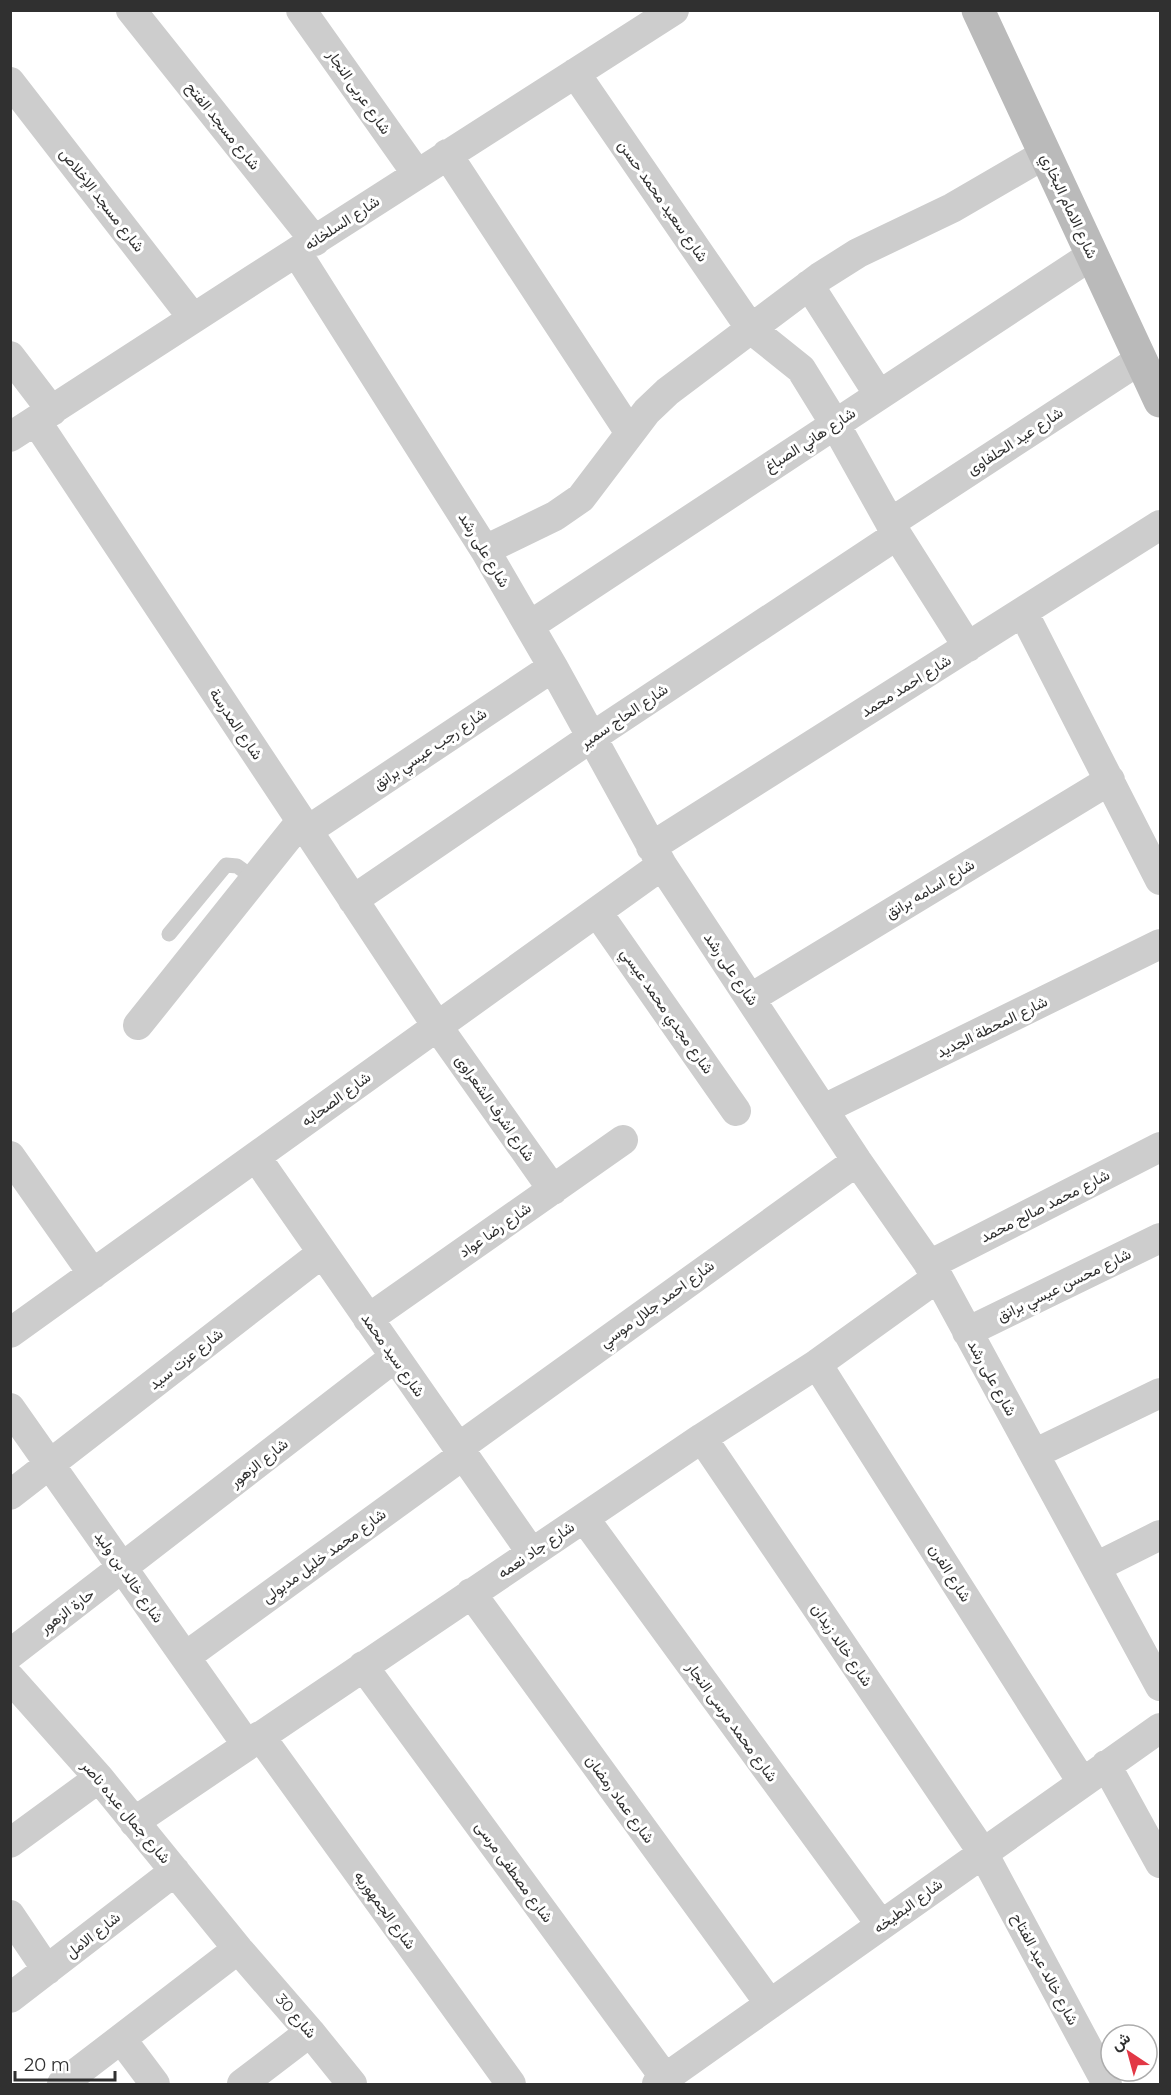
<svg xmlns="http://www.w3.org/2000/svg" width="1171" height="2095" font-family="Montserrat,Vazirmatn,sans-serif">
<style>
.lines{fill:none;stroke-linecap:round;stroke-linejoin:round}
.lane{stroke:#cdcdcd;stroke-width:15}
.street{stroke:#cdcdcd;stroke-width:30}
.secondary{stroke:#bababa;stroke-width:33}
.labels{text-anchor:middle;stroke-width:6;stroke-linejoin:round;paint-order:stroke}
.street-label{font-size:15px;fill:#303030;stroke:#fff}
</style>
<rect width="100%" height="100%" fill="#fff"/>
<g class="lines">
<path class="lane" d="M169,934L226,865L237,866L255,879"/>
<path class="street" d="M131,10L315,241
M301,10L417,174
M575,73L751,329L801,369L835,424L897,535L968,647
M10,82L193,318
M447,154L630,433
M297,253L485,550L553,667L662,865L857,1161L938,1277L1160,1686
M809,285L879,395
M10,356L52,411
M36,421L437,1026L553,1190
M10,437C231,294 451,151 674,10
M890,523L1141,359
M485,550L555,516L581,498L647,411L667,392L820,277L858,253L952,208L1045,154
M1023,612L1160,880
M529,626L1092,255
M307,831L553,667
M651,847L1160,525
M353,900L592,737L897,535
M597,912L736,1111
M751,998L1110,780
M138,1025L301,821
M824,1109L1160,944
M10,1156L93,1274
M256,1157L531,1552
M929,1265L1160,1147
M368,1319L623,1140
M967,1332L1160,1238
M10,1333L662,865
M817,1364L1082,1782
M10,1408L247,1745
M702,1438L983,1853L1107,2084
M458,1448L857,1161
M1034,1454L1160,1393
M10,1495L322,1253
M584,1518L881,1925
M1096,1567L1160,1535
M471,1593L770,2004
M10,1654L395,1357
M185,1657L463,1455
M363,1666L665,2078
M10,1678L99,1778L238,1949L310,2032L352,2084
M260,1736L511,2084
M1106,1765L1160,1863
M134,1822L702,1438L817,1364L938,1277
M10,1843L99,1778
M10,1915L47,1970
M10,1998L175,1871
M122,2040L155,2084
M62,2084L238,1949
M242,2084L310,2032
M657,2084L1160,1728"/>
<path class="secondary" d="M978,10L1160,401"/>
</g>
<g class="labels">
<g class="street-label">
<text transform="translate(359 92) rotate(55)" y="5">شارع عربى النجار</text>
<text transform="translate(223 126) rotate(51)" y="5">شارع مسجد الفتح</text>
<text transform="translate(102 200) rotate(52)" y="5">شارع مسجد الإخلاص</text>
<text transform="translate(663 201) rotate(55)" y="5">شارع سعيد محمد حسن</text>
<text transform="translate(1069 206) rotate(65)" y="5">شارع الامام البخاري</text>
<text transform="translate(342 223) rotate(-33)" y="5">شارع السلخانه</text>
<text transform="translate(810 440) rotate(-33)" y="5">شارع هاني الصباغ</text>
<text transform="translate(1015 441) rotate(-33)" y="5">شارع عيد الحلفاوى</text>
<text transform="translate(484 550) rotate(59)" y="5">شارع على رشد</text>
<text transform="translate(906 686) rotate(-32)" y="5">شارع احمد محمد</text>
<text transform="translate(624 716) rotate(-34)" y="5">شارع الحاج سمير</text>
<text transform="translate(236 724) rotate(56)" y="5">شارع المدرسة</text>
<text transform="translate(430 749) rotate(-34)" y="5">شارع رجب عيسي برانق</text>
<text transform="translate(930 889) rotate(-31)" y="5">شارع اسامه برانق</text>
<text transform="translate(731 969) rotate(56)" y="5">شارع على رشد</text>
<text transform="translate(667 1011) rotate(55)" y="5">شارع مجدي محمد عيسي</text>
<text transform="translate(992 1027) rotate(-26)" y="5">شارع المحطة الجديد</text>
<text transform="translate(336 1099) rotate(-36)" y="5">شارع الصحابه</text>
<text transform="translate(495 1108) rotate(55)" y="5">شارع اشرف الشعراوى</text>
<text transform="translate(1045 1206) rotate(-27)" y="5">شارع محمد صالح محمد</text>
<text transform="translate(495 1230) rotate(-35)" y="5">شارع رضا عواد</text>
<text transform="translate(1064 1285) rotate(-26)" y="5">شارع محسن عيسي برانق</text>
<text transform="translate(657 1304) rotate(-36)" y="5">شارع احمد جلال موسي</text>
<text transform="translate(393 1355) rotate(55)" y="5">شارع سيد محمد</text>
<text transform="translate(186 1359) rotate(-38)" y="5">شارع عزت سيد</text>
<text transform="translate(992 1378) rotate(61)" y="5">شارع على رشد</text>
<text transform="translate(259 1463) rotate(-38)" y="5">شارع الزهور</text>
<text transform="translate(536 1550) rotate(-34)" y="5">شارع جاد نعمه</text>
<text transform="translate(324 1556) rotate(-36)" y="5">شارع محمد خليل مدبولى</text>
<text transform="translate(950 1573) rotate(58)" y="5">شارع الفرن</text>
<text transform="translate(129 1577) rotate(55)" y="5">شارع خالد بن وليد</text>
<text transform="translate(67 1611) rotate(-37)" y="5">حارة الزهور</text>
<text transform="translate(842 1645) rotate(56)" y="5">شارع خالد زيدان</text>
<text transform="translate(732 1722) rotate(54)" y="5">شارع محمد مرسى النجار</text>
<text transform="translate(620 1799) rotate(54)" y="5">شارع عماد رمضان</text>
<text transform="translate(126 1812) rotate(50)" y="5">شارع جمال عبده ناصر</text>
<text transform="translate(514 1872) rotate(54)" y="5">شارع مصطفى مرسى</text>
<text transform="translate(908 1906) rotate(-36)" y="5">شارع البطيخه</text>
<text transform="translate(385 1910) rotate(54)" y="5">شارع الجمهوريه</text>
<text transform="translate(93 1935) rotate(-38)" y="5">شارع الامل</text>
<text transform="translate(1045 1969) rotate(62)" y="5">شارع خالد عبد الفتاح</text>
<text transform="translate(296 2016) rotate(49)" y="5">شارع 30</text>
</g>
</g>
<rect width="1171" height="2095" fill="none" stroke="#303030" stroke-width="24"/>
<g transform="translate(1129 2053) rotate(324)"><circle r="28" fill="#ffffff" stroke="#acacac" stroke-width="1.5"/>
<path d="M0-4.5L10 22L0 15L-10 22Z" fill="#e23846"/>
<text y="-9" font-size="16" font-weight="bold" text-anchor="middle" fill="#303030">ش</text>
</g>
<path d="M15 2071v9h100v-9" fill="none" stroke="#303030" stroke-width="3"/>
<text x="24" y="2071" font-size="18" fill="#303030" stroke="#ffffff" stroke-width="4.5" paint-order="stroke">20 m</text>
</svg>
